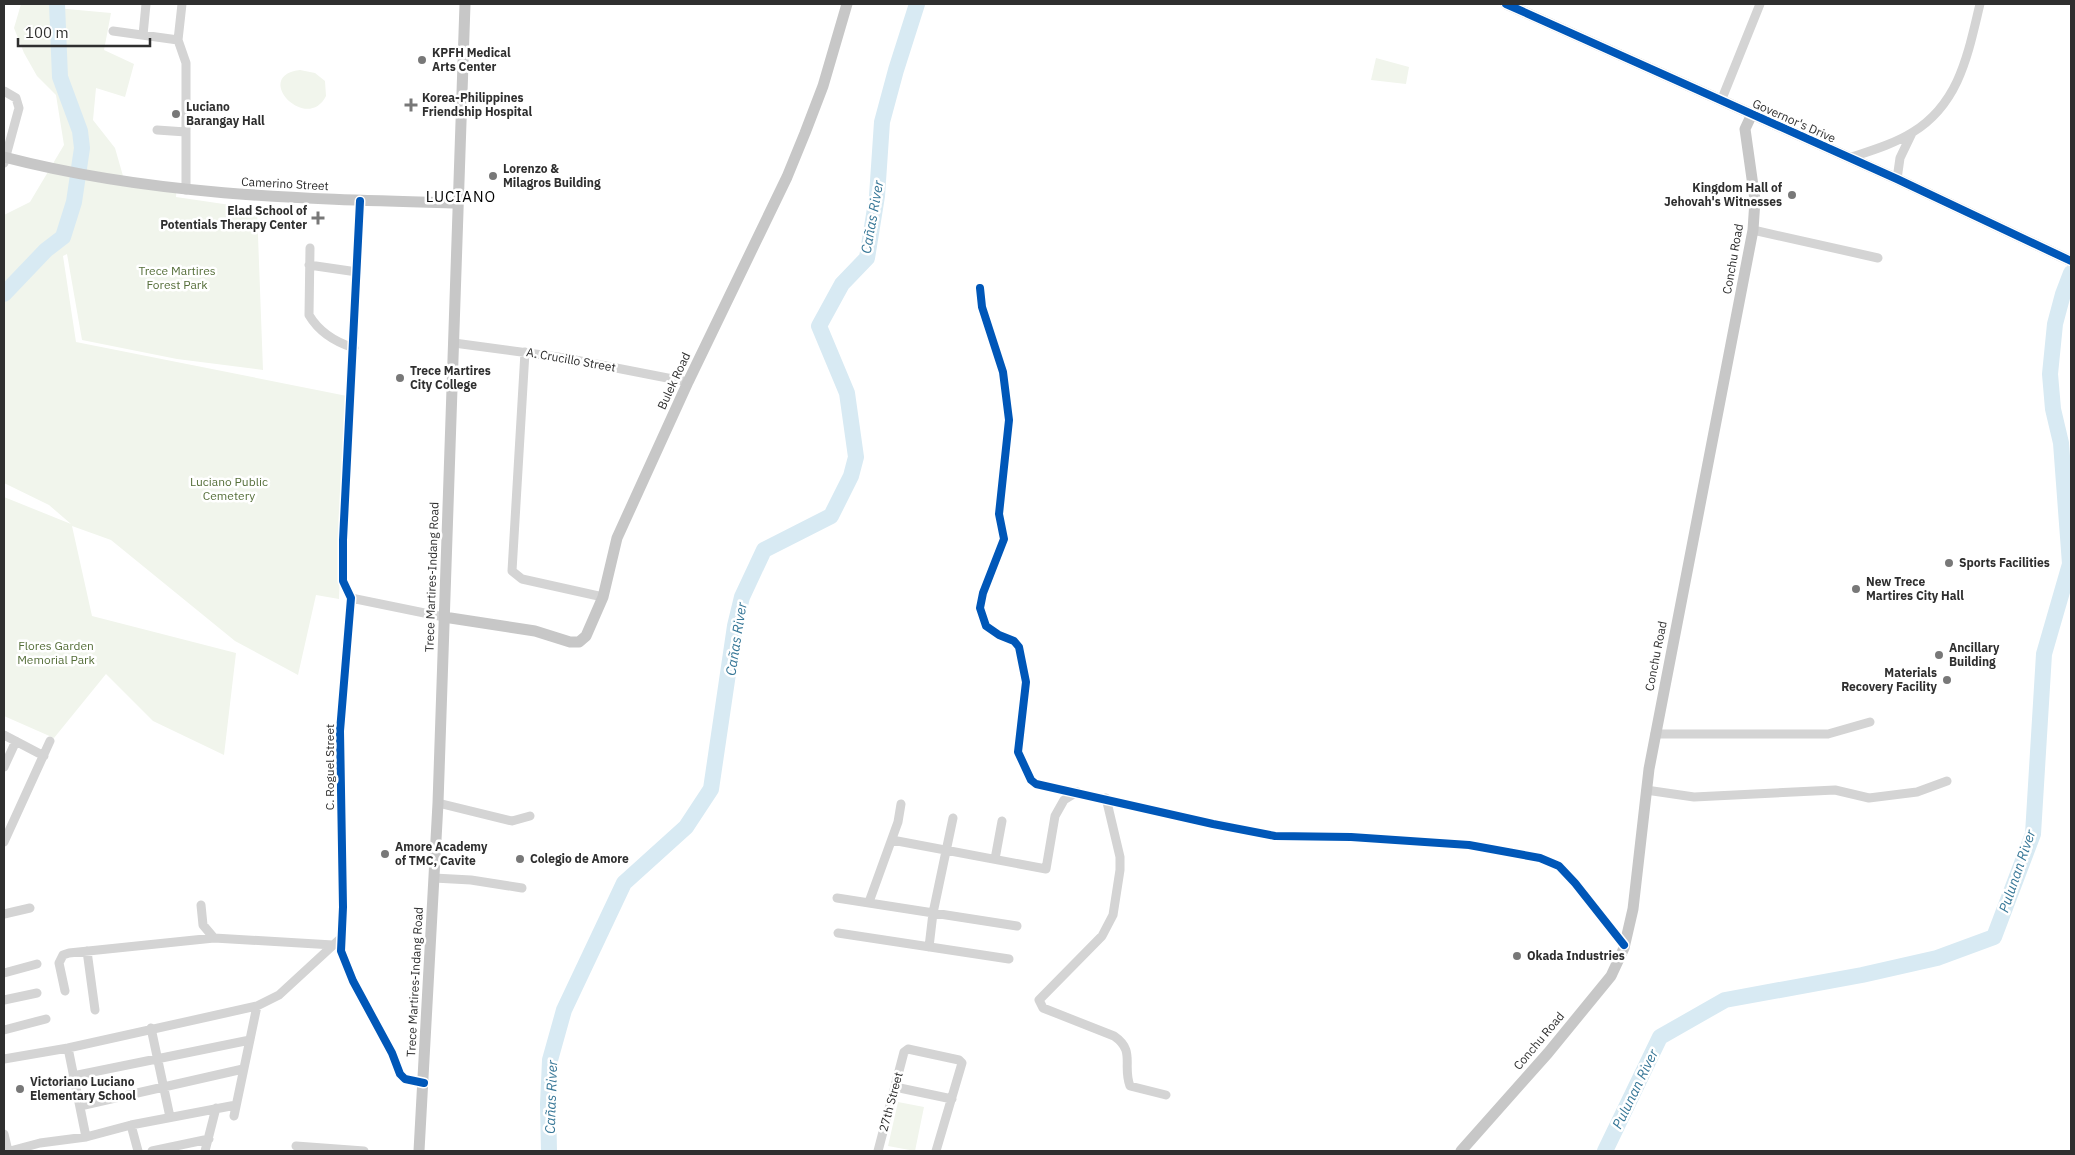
<svg xmlns="http://www.w3.org/2000/svg" width="2075" height="1155" font-family="'IBM Plex Sans',sans-serif">
<style>
.green{fill:#f1f5ec}
.lines{fill:none;stroke-linecap:round;stroke-linejoin:round}
.stream{stroke:#d8eaf3;stroke-width:2.5}
.river{stroke:#d8eaf3;stroke-width:16}
.minor{stroke:#d4d4d4;stroke-width:9}
.major{stroke:#c7c7c7;stroke-width:11}
.cycleway-casing{stroke:#fff;stroke-width:11}
.cycleway{stroke:#0057b8;stroke-width:8}
.poi-dot{fill:#787878;stroke:#fff;stroke-width:2}
.labels{text-anchor:middle;stroke-width:5;stroke-linejoin:round;paint-order:stroke}
.poi-label{font-size:12px;font-weight:bold;fill:#2f2f2f;stroke:#fff;text-anchor:start}
.street-label{font-size:12px;fill:#2f2f2f;stroke:#fff}
.park-label{font-size:12px;fill:#556e39;stroke:#fff}
.water-label{font-size:14px;font-style:italic;fill:#377797;stroke:#fff}
.quarter-label{font-size:15px;letter-spacing:1px;fill:#000;stroke:#fff}
</style>
<rect width="100%" height="100%" fill="#fff"/>
<path class="green" d="M21,4H57L56,8L111,13L104,50L134,64L125,97L96,88L93,120L115,148L123,176L177,184L176,197L257,209L263,370L177,359L82,340L67,254L63,256L76,342L347,396L339,599L316,595L298,675L235,641L111,540L72,526L92,616L236,653L224,755L153,721L106,674L54,738L4,716V497L71,524L49,505L4,483V215L30,202L64,145L56,95L37,76L24,53L14,28Z
M1376,58L1409,67L1406,84L1371,80Z
M300,70L315,73L325,81L326,96C307,134 251,76 300,70Z
M898,1102L924,1107L915,1151L888,1146Z"/>
<g class="lines">
<path class="stream" d="M2069,544L2071,545"/>
<path class="river" d="M4,294L46,250L63,237L74,202L82,148L80,131L60,77L57,4
M549,1151L548,1104L550,1060L564,1010L624,883L686,827L711,789L735,626L742,597L764,550L831,516L851,476L856,457L847,393L819,326L842,284L867,258L877,196L882,122L896,70L917,4
M1605,1151L1660,1037L1725,1000L1862,975L1937,958L1994,937L2033,834L2044,654L2070,564L2061,443L2053,409L2050,374L2055,324L2063,294L2071,273"/>
<path class="minor" d="M182,4L178,40L186,63V190
M113,31L178,40
M143,35L146,4
M4,91L16,98L19,108L4,163
M1721,101L1760,4
M157,130L186,132
M1849,158C1870,151 1894,144 1913,132C1960,103 1968,53 1980,4
M1897,179L1900,158L1912,133
M360,201L343,540V581L351,598L340,731L343,907L341,951L353,981L392,1053L400,1074L405,1079L424,1083
M1753,230L1878,258
M310,248L309,315C319,332 335,342 354,348
M309,265L357,272
M980,288L982,307L1003,372L1009,420L999,514L1004,539L983,593L980,608L986,626L999,635L1014,641L1019,647L1026,682L1018,752L1031,780L1036,784L1213,824L1275,836L1351,837L1469,845L1540,858L1559,866L1575,883L1624,945
M454,343L565,358L688,382
M525,352L512,571L522,579L603,597
M351,598L444,617
M1655,734H1828L1870,722
M4,735L44,756
M4,767L16,741
M1646,790L1694,797L1835,790L1869,798L1917,792L1947,781
M1106,798L1120,857V870L1113,915L1102,936L1039,1000L1043,1008L1114,1036C1136,1051 1122,1065 1130,1086L1166,1095
M438,803L512,821L530,816
M892,840L1046,869L1055,816L1064,800L1077,792
M4,842L50,741
M995,859L1002,821
M434,878L471,880L522,888
M837,898L1017,926
M869,902L898,822L901,804
M201,905L203,925L214,938
M4,914L30,908
M838,933L1009,959
M929,947L933,913L953,818
M87,951L95,1010
M4,973L37,964
M65,991L59,963L63,955L69,953L214,938L333,945
M4,1000L37,993
M151,1028L170,1117
M4,1030L46,1019
M68,1048L86,1137
M4,1059L68,1048L257,1006L279,995L342,937
M73,1076L250,1040
M895,1087L952,1099
M80,1106L243,1069
M234,1116L257,1006
M131,1125L138,1151
M4,1134L8,1151
M296,1146L364,1151
M10,1151L40,1143L86,1137L131,1125L236,1105
M152,1151L209,1139
M205,1151L216,1108
M878,1151L904,1052L908,1049L959,1060L962,1063L936,1151"/>
<path class="major" d="M1506,4L1897,179L2071,261
M4,157C154,196 303,199 457,203
M444,617L535,631L570,642H579L586,636L603,597L617,538L688,382L787,177L805,133L823,86L847,4
M419,1151L438,803L465,4
M1461,1151L1548,1053L1611,976L1624,948L1633,909L1649,769L1753,230L1755,200L1745,129L1752,114"/>
<defs>
<path id="cycleway" d="M1506,4L1897,179L2071,261
M360,201L343,540V581L351,598L340,731L343,907L341,951L353,981L392,1053L400,1074L405,1079L424,1083
M980,288L982,307L1003,372L1009,420L999,514L1004,539L983,593L980,608L986,626L999,635L1014,641L1019,647L1026,682L1018,752L1031,780L1036,784L1213,824L1275,836L1351,837L1469,845L1540,858L1559,866L1575,883L1624,945"/>
</defs>
<use href="#cycleway" class="cycleway-casing"/>
<use href="#cycleway" class="cycleway"/>
</g>
<g class="poi-dot">
<circle cx="422" cy="60" r="5"/>
<path d="M408.5 97.5h5v5h5v5h-5v5h-5v-5h-5v-5h5z"/>
<circle cx="176" cy="114" r="5"/>
<circle cx="493" cy="176" r="5"/>
<circle cx="1792" cy="195" r="5"/>
<path d="M315.5 210.5h5v5h5v5h-5v5h-5v-5h-5v-5h5z"/>
<circle cx="400" cy="378" r="5"/>
<circle cx="1949" cy="563" r="5"/>
<circle cx="1856" cy="589" r="5"/>
<circle cx="1939" cy="655" r="5"/>
<circle cx="1947" cy="680" r="5"/>
<circle cx="385" cy="854" r="5"/>
<circle cx="520" cy="859" r="5"/>
<circle cx="1517" cy="956" r="5"/>
<circle cx="20" cy="1089" r="5"/>
</g>
<g class="labels">
<g class="poi-label">
<text x="432" y="57">KPFH Medical<tspan x="432" dy="14">Arts Center</tspan></text>
<text x="422" y="102">Korea-Philippines<tspan x="422" dy="14">Friendship Hospital</tspan></text>
<text x="186" y="111">Luciano<tspan x="186" dy="14">Barangay Hall</tspan></text>
<text x="503" y="173">Lorenzo &amp;<tspan x="503" dy="14">Milagros Building</tspan></text>
<text x="1782" y="192" text-anchor="end">Kingdom Hall of<tspan x="1782" dy="14">Jehovah's Witnesses</tspan></text>
<text x="307" y="215" text-anchor="end">Elad School of<tspan x="307" dy="14">Potentials Therapy Center</tspan></text>
<text x="410" y="375">Trece Martires<tspan x="410" dy="14">City College</tspan></text>
<text x="1959" y="567">Sports Facilities</text>
<text x="1866" y="586">New Trece<tspan x="1866" dy="14">Martires City Hall</tspan></text>
<text x="1949" y="652">Ancillary<tspan x="1949" dy="14">Building</tspan></text>
<text x="1937" y="677" text-anchor="end">Materials<tspan x="1937" dy="14">Recovery Facility</tspan></text>
<text x="395" y="851">Amore Academy<tspan x="395" dy="14">of TMC, Cavite</tspan></text>
<text x="530" y="863">Colegio de Amore</text>
<text x="1527" y="960">Okada Industries</text>
<text x="30" y="1086">Victoriano Luciano<tspan x="30" dy="14">Elementary School</tspan></text>
</g>
<g class="street-label">
<text transform="translate(1794 121) rotate(24)" y="4">Governor's Drive</text>
<text transform="translate(285 184) rotate(3)" y="4">Camerino Street</text>
<text transform="translate(1733 259) rotate(-80)" y="4">Conchu Road</text>
<text transform="translate(571 360) rotate(10)" y="4">A. Crucillo Street</text>
<text transform="translate(674 381) rotate(-65)" y="4">Bulek Road</text>
<text transform="translate(432 577) rotate(-88)" y="4">Trece Martires-Indang Road</text>
<text transform="translate(1656 656) rotate(-79)" y="4">Conchu Road</text>
<text transform="translate(330 767) rotate(-90)" y="4">C. Roguel Street</text>
<text transform="translate(415 982) rotate(-87)" y="4">Trece Martires-Indang Road</text>
<text transform="translate(1539 1041) rotate(-50)" y="4">Conchu Road</text>
<text transform="translate(891 1102) rotate(-75)" y="4">27th Street</text>
</g>
<g class="park-label">
<text x="177" y="275">Trece Martires<tspan x="177" dy="14">Forest Park</tspan></text>
<text x="229" y="486">Luciano Public<tspan x="229" dy="14">Cemetery</tspan></text>
<text x="56" y="650">Flores Garden<tspan x="56" dy="14">Memorial Park</tspan></text>
</g>
<g class="water-label">
<text transform="translate(872 217) rotate(-80)" y="5">Cañas River</text>
<text transform="translate(736 639) rotate(-81)" y="5">Cañas River</text>
<text transform="translate(2017 871) rotate(-71)" y="5">Pulunan River</text>
<text transform="translate(1635 1089) rotate(-64)" y="5">Pulunan River</text>
<text transform="translate(551 1097) rotate(-88)" y="5">Cañas River</text>
</g>
<g class="quarter-label">
<text x="461" y="202">LUCIANO</text>
</g>
</g>
<rect width="2075" height="1155" fill="none" stroke="#2f2f2f" stroke-width="10"/>
<path d="M18 38v8h132v-8" fill="none" stroke="#2f2f2f" stroke-width="2.5"/>
<text x="25" y="38" font-size="15" fill="#2f2f2f" stroke="#ffffff" stroke-width="4" paint-order="stroke">100 m</text>
</svg>
